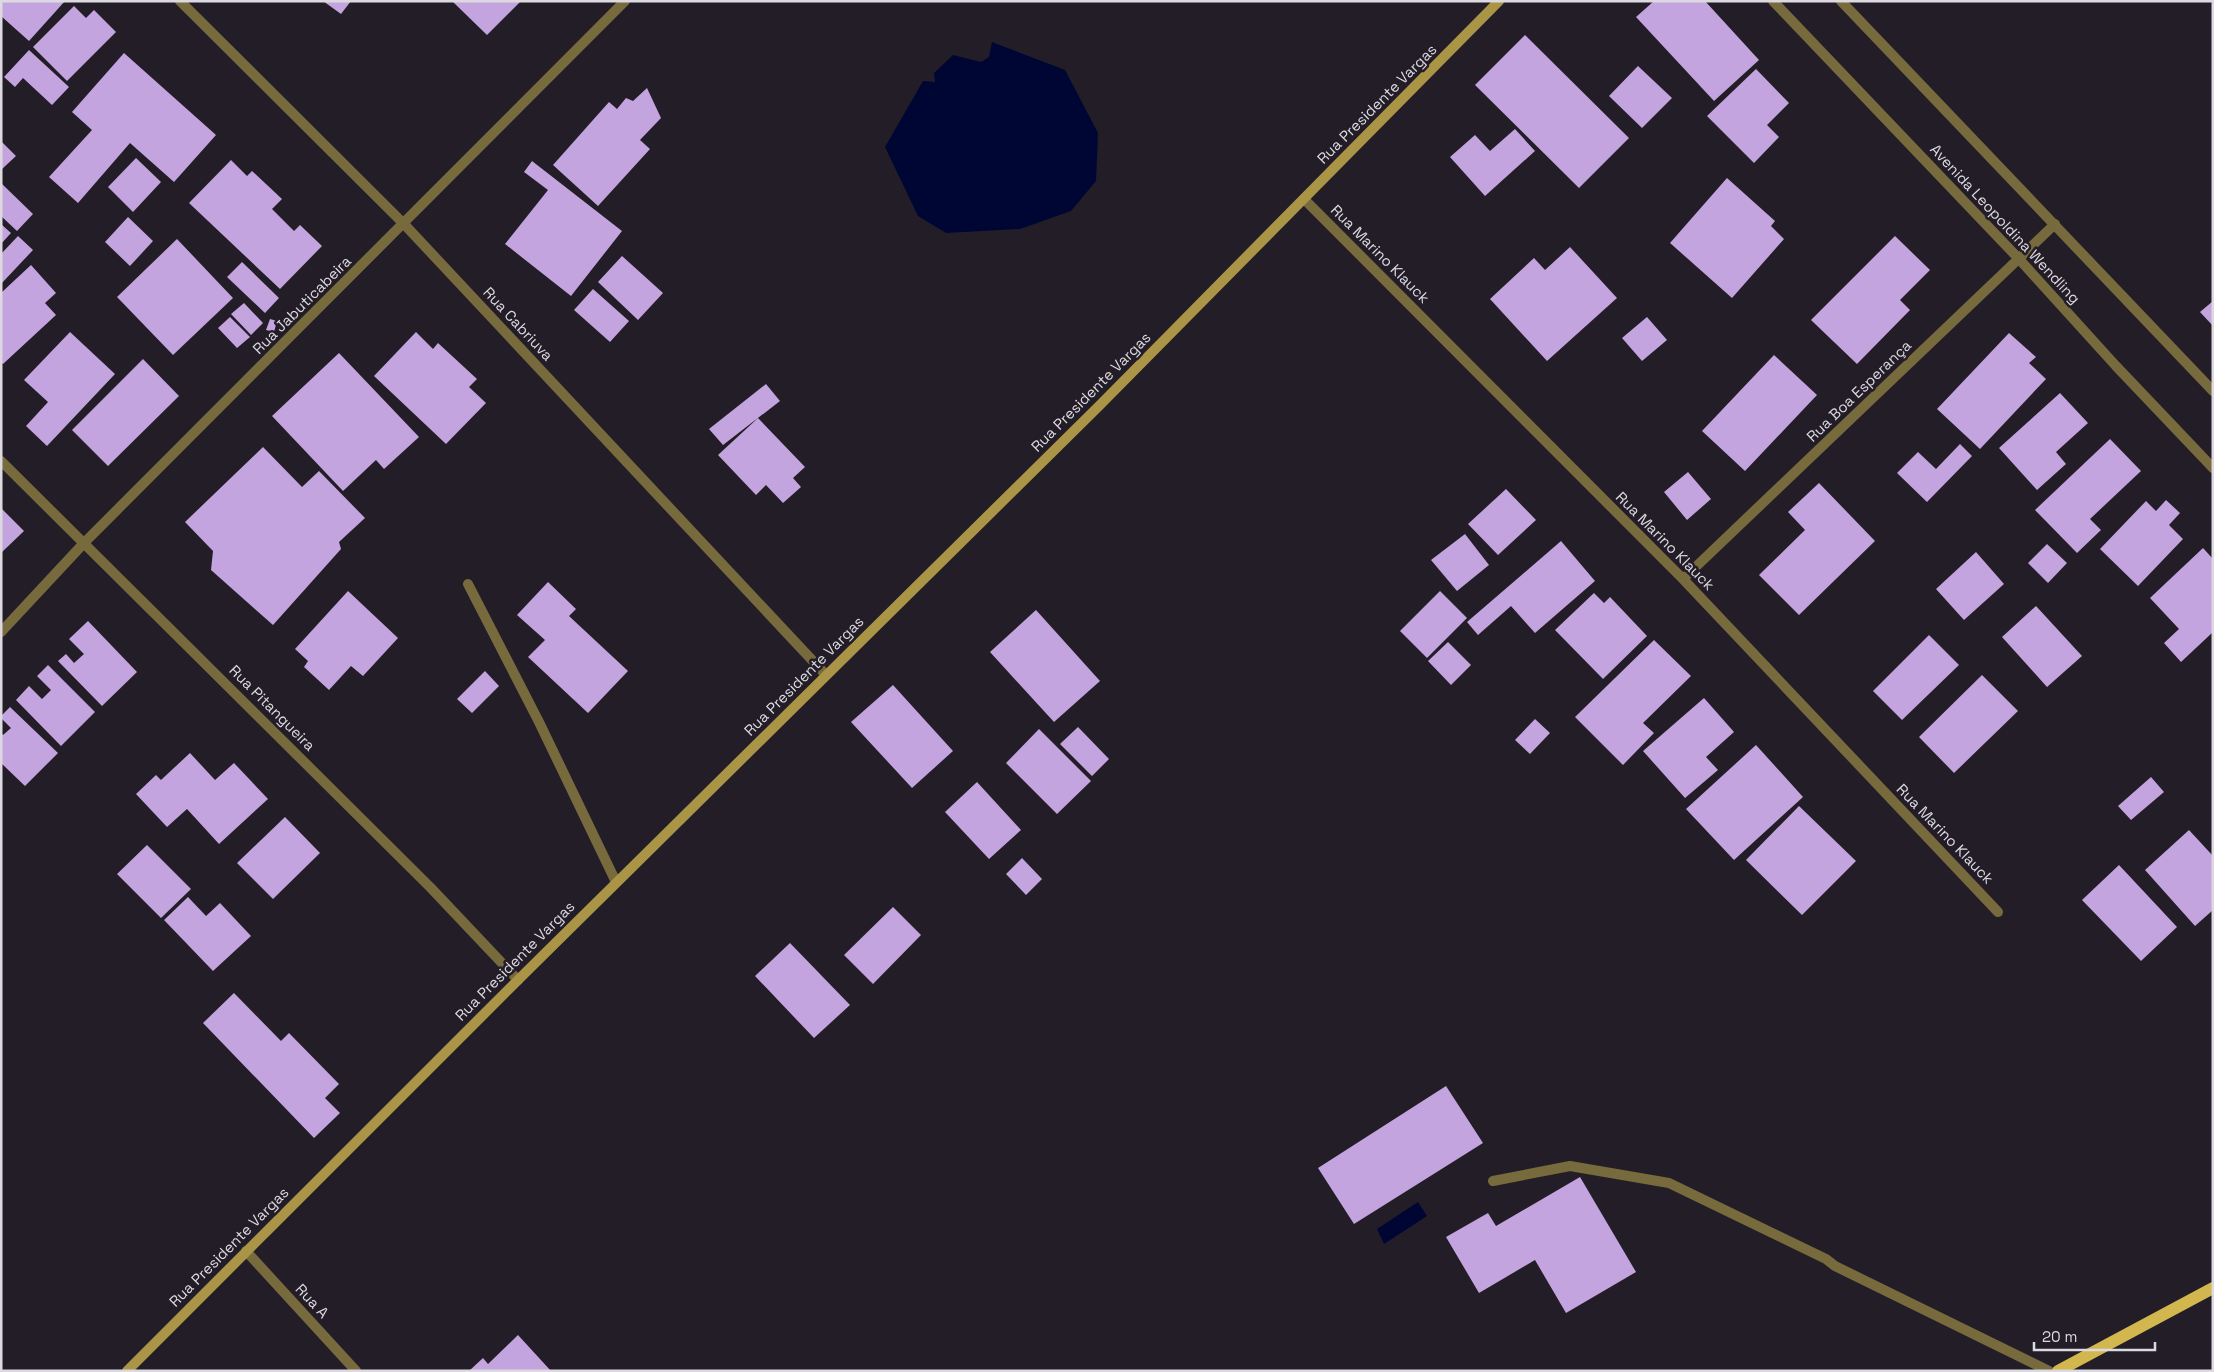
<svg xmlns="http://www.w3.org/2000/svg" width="2214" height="1372" font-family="'Space Grotesk',sans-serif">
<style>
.water{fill:#000633}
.building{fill:#c3a4de}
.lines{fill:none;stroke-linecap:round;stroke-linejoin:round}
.service{stroke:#776a3c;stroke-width:10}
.minor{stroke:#776a3c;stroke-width:10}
.tertiary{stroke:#776a3c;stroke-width:10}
.secondary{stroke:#aa9547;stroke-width:10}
.primary{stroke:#d2b64e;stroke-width:12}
.labels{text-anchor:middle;stroke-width:5;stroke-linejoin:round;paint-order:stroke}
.street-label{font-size:15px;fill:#ddd9e1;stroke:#231d28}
</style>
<rect width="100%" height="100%" fill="#231d28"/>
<path class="water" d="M992,42L1065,70L1098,133L1096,181L1071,211L1020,229L946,233L918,216L885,147L923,81L935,82L934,73L953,55L981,62L989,57Z
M1418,1202L1427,1216L1384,1244L1377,1229Z"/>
<path class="building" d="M1,1H65L29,41L1,16Z
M323,1H351L341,14Z
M452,1H521L487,35Z
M1654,1H1705L1759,60L1714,101L1636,17Z
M74,6L86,18L94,10L116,32L67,81L33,47Z
M1525,35L1629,138L1579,188L1475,85Z
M29,50L69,87L52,105L23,78L15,87L4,77Z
M124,53L216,135L174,182L130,143L78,203L49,177L92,130L72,112Z
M1638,66L1672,98L1642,128L1609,96Z
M1756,69L1789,103L1767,125L1779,137L1754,163L1707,116Z
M647,88L661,118L640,140L650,149L598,206L553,165L609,102L617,109L626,98L633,101Z
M1515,129L1535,151L1485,196L1450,157L1475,135L1490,151Z
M1,141L16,156L1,170Z
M136,158L161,182L133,212L108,187Z
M231,160L247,176L252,171L282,199L272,209L294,231L300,225L322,246L280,289L189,203Z
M532,161L622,231L571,296L505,244L548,190L524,172Z
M1727,178L1775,221L1771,226L1784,239L1732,298L1670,243Z
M1,183L33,214L17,231L1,216Z
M128,217L153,241L130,266L105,242Z
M1,224L11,233L1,244Z
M18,236L33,250L1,284V254Z
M1895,236L1930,270L1900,300L1910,310L1857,364L1811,320Z
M177,239L233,298L173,355L117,297Z
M1570,247L1617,298L1547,361L1490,299L1534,258L1545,270Z
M622,256L663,293L638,320L598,282Z
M242,262L279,298L265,313L227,277Z
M31,265L56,293L45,303L56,315L3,364L1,362V293Z
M593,289L629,321L610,342L574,310Z
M2213,301V326L2200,312Z
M244,303L263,323L251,335L231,314Z
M230,317L250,337L237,348L218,328Z
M1647,317L1667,340L1642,361L1622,338Z
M270,319L277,321L274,332L266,330Z
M70,332L115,374L47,446L26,426L48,402L24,380Z
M416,332L433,349L438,343L477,379L469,387L486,403L446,444L374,376Z
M2009,333L2036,357L2029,363L2046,379L1980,449L1937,409Z
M339,353L419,437L384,469L376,460L343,491L272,416Z
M1774,355L1817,395L1745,471L1702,431Z
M143,359L179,396L108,466L72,430Z
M766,384L780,401L723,445L709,429Z
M2060,393L2088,423L2056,452L2066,464L2037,490L1999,448Z
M758,418L805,467L793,478L801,487L783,503L766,485L756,495L718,455Z
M2110,439L2141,471L2090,519L2101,530L2077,553L2035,510Z
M1960,444L1972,456L1927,502L1897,473L1918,452L1936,469Z
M263,447L302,487L319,471L365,518L339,542L341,549L273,625L211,570L213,551L185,522Z
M1688,472L1711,499L1687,520L1664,492Z
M1819,483L1875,541L1799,615L1759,575L1805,530L1788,512Z
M1506,489L1536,520L1498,555L1468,524Z
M2166,500L2180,513L2169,525L2183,539L2138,586L2100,549L2146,501L2156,511Z
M1,508L24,531L1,553Z
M1465,534L1489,565L1457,591L1431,560Z
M1561,541L1595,581L1535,633L1511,606L1478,635L1467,622Z
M2047,544L2067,563L2048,583L2028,563Z
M2203,548L2213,559V632L2181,662L2164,643L2179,629L2150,598Z
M1976,552L2004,584L1964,620L1936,589Z
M548,582L576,609L569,616L628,671L588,713L528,657L545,640L517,615Z
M348,591L398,638L363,676L351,666L329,690L304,667L308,661L295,649Z
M1440,591L1467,618L1427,658L1400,631Z
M1594,593L1604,603L1610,597L1647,636L1603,679L1555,630Z
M2036,606L2082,656L2047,687L2002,637Z
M1036,610L1100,681L1054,722L990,652Z
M88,621L137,672L102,706L58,661L66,654L74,663L84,654L69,639Z
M1929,635L1959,665L1902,720L1873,691Z
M1654,640L1691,676L1643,723L1654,733L1623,765L1575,717Z
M1448,642L1471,665L1451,685L1428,661Z
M48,665L95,712L61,746L16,700L29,686L42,699L51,690L37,676Z
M485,671L499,686L472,713L457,699Z
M1982,675L2018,711L1954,773L1919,737Z
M893,685L953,751L912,788L851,722Z
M1704,698L1734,732L1706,757L1718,770L1685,798L1643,751Z
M10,707L58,753L25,786L1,763V733L3,735L11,728L1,718V716Z
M1535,719L1550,733L1530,754L1515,740Z
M1078,727L1109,759L1092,776L1060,744Z
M1039,729L1091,781L1057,814L1006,763Z
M1756,745L1803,797L1734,860L1686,809Z
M190,753L215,780L234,763L268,799L219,844L187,809L167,827L136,794L156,775L161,780Z
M2151,777L2164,792L2131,820L2118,806Z
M977,782L1021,830L989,859L945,812Z
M1799,806L1856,861L1802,915L1746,860Z
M285,817L320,853L273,899L237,863Z
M2189,830L2213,856V910L2195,926L2145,870Z
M147,845L191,889L161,918L117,874Z
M1022,858L1042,879L1026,895L1006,874Z
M2119,865L2177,927L2141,961L2082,900Z
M188,897L206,916L220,903L251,936L213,971L164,920Z
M893,907L921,935L873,984L844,955Z
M790,943L850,1005L814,1038L755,976Z
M234,993L281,1041L289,1033L339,1084L325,1098L340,1113L314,1138L203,1023Z
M1446,1086L1483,1143L1354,1224L1318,1168Z
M1580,1177L1636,1272L1566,1313L1535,1260L1479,1293L1446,1237L1488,1213L1496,1226Z
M518,1335L551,1371H469L483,1358L488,1364Z"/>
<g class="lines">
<path class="service" d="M468,584L539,722L616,882
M1493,1181L1570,1166L1669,1183L1826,1259L1835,1266L2049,1371"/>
<path class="minor" d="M180,1L404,224L826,675
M1304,199L1683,579L1998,912
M1,461L430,887L518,980
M1683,579L2055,224
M1,632L84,543L625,1
M246,1251L356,1371"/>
<path class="tertiary" d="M1773,1L2019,259L2116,366L2213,468
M1841,1L2213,391"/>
<path class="secondary" d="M127,1371L518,980L1100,405L1499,1"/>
<path class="primary" d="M2058,1371L2213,1288"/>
</g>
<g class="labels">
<g class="street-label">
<text transform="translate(1377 104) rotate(-45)" y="5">Rua Presidente Vargas</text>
<text transform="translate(2005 224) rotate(47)" y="5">Avenida Leopoldina Wendling</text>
<text transform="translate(1380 254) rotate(45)" y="5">Rua Marino Klauck</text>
<text transform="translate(302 305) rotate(-45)" y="5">Rua Jabuticabeira</text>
<text transform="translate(518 324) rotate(47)" y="5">Rua Cabriuva</text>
<text transform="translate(1859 391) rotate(-44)" y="5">Rua Boa Esperança</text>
<text transform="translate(1091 392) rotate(-45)" y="5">Rua Presidente Vargas</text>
<text transform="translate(1665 541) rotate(45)" y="5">Rua Marino Klauck</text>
<text transform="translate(804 676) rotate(-45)" y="5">Rua Presidente Vargas</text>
<text transform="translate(272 708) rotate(45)" y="5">Rua Pitangueira</text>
<text transform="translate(1945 834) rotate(46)" y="5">Rua Marino Klauck</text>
<text transform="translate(515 961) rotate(-45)" y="5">Rua Presidente Vargas</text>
<text transform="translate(229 1247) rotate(-45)" y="5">Rua Presidente Vargas</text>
<text transform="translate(312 1301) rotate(47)" y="5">Rua A</text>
</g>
</g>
<rect width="2214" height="1372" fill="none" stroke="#ddd9e1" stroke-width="5"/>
<path d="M2034 1342v8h121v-8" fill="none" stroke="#ddd9e1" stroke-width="2.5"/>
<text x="2042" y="1342" font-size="15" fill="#ddd9e1" stroke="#231d28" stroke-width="4" paint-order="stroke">20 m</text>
</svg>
